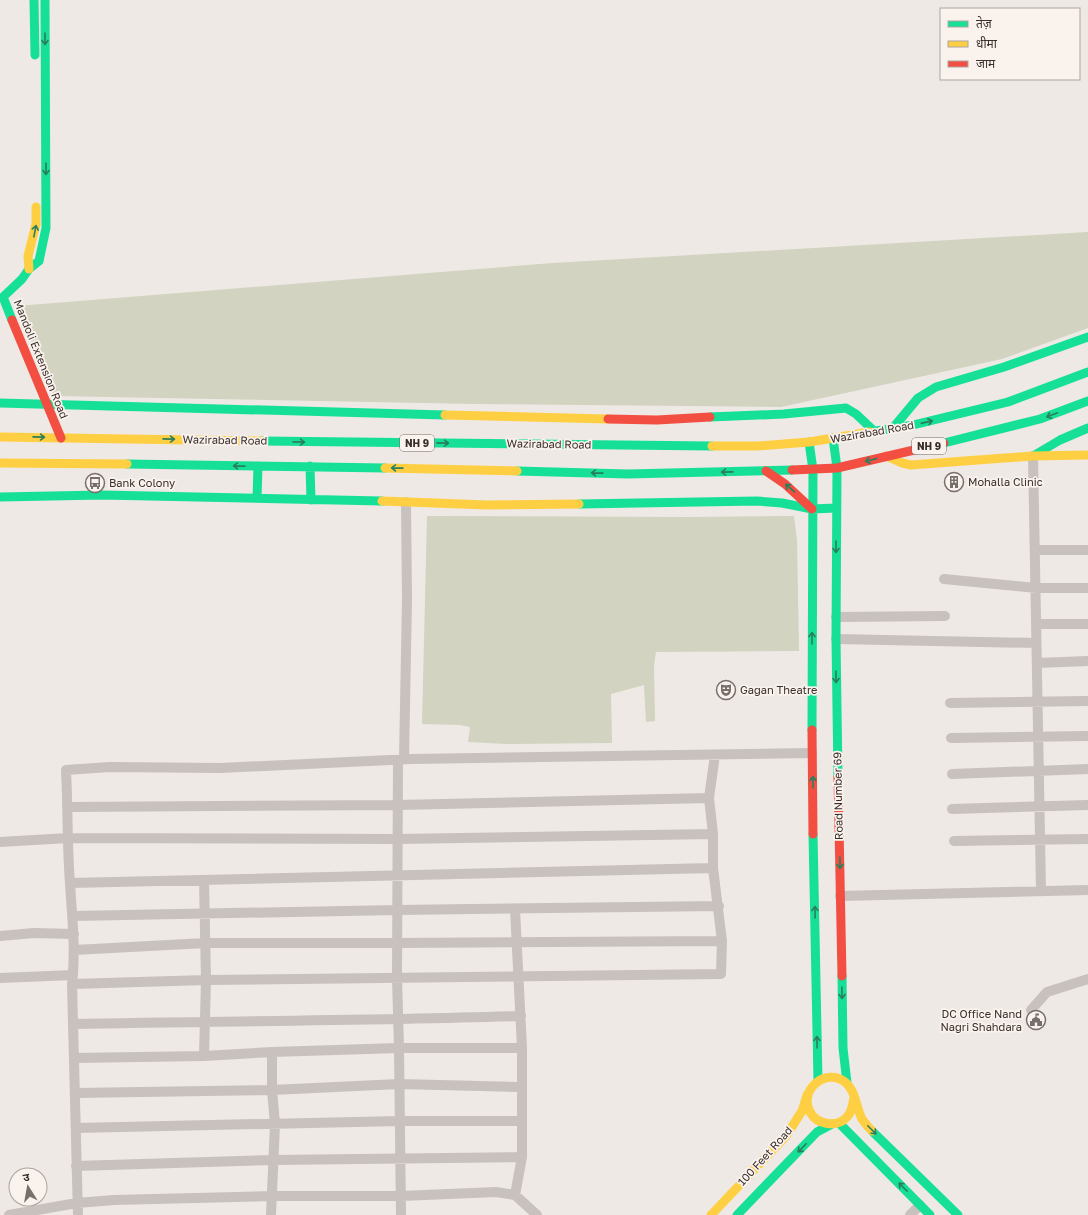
<svg xmlns="http://www.w3.org/2000/svg" width="1088" height="1215" font-family="'Golos Text','Noto Sans Devanagari',sans-serif">
<style>
.green{fill:#d2d3c0}
.lines{fill:none;stroke-linecap:round;stroke-linejoin:round}
.street{stroke:#c8c1bd;stroke-width:10}
.fast{stroke:#16e098;stroke-width:9}
.slow{stroke:#ffcf43;stroke-width:9}
.jam{stroke:#f24e42;stroke-width:9}
.oneway{stroke:#297e5c}
.labels{text-anchor:middle;stroke-width:3.5;stroke-linejoin:round;paint-order:stroke}
.shield{fill:#faf2ed;stroke:#736965;stroke-width:1}
.shield-label{font-size:10px;font-weight:bold;fill:#392e2b}
.street-label{font-size:11px;fill:#392e2b;stroke:#faf2ed}
.poi-label{font-size:11px;fill:#392e2b;stroke:#faf2ed;text-anchor:start}
</style>
<rect width="100%" height="100%" fill="#eee9e5"/>
<path class="green" d="M1088,232V328L1002,359L781,407L476,404L54,396L17,306L553,263Z
M427,516L688,517L794,516L797,540L799,651L656,652L654,666L655,721L646,722L644,685L611,694L612,743L506,744L468,742L470,727L460,725L422,724Z"/>
<g class="lines">
<path class="street" d="M1033,456L1041,891
M1035,550H1088
M944,579L1036,588H1088
M836,617L945,616
M1036,624H1088
M836,639L1036,643
M1037,663L1088,661
M950,703L1088,701
M951,738L1088,736
M404,759L407,599L406,502
M398,760L397,978L399,1048L401,1215
M952,774L1088,769
M68,807L398,805L709,798
M952,809L1088,805
M954,841L1088,839
M0,842L68,838L397,839L713,834
M70,883L713,868
M840,896L1088,890
M73,916L397,910L719,906
M0,936L34,933L74,934
M74,950L206,943H397L722,941
M0,978L73,975
M72,984L206,980L721,974L722,941L713,868V834L709,798L715,755
M1031,1010L1047,992L1088,979
M73,1024C222,1021 372,1021 521,1016
M204,1056L206,980L204,880
M74,1058L204,1056L272,1052L399,1048H522
M75,1093L272,1090L399,1084L521,1087
M76,1128L400,1121H522
M76,1166L274,1160L522,1157
M515,1195L522,1157V1048L515,909
M9,1215L77,1203L114,1200L272,1196H401L496,1192L515,1195L537,1215
M78,1215L72,984C76,950 72,917 70,883C67,846 68,808 66,770L110,767L220,768L411,759L812,753
M271,1215L275,1124L272,1090V1052
M910,1215L920,1205"/>
<path class="fast" d="M34,0L35,55
M12,320L3,297L22,279L29,269L39,261L46,228L45,0
M0,403L445,415
M710,417L784,414L846,408L856,414L874,431
M893,428L918,398L936,387L1004,367L1088,337
M870,432L913,425L1008,402L1088,372
M833,438L837,468L836,639L838,777
M262,441L712,446
M809,442L813,470L812,730
M944,443L1040,419L1088,401
M1033,456L1060,440L1088,428
M127,464L385,468
M310,466L311,500
M517,471L628,474L792,470
M0,497L102,495L382,501
M257,498L258,466
M579,504L757,501L782,503L812,509L836,508
M813,834L818,1081
M842,976L843,1048L847,1083
M839,1123L930,1215
M872,1131L958,1215
M737,1215L817,1132L832,1124"/>
<path class="slow" d="M29,269L28,256L36,224V207
M445,415L608,419
M0,437L262,441
M712,446H758L809,442L870,432
M886,456L902,463L911,465L1033,456L1088,455
M0,463L127,464
M385,468L517,471
M382,501L487,505L579,504
M854,1097C853,1104 852,1112 847,1117C837,1128 817,1125 810,1112C798,1090 826,1067 845,1082C856,1091 856,1107 862,1119C865,1123 868,1127 872,1131
M711,1215L786,1136L802,1111L807,1095"/>
<path class="jam" d="M12,320L61,438
M608,419L657,420L710,417
M792,470L837,468L944,443
M766,471L785,484L812,509
M812,730L813,834
M838,777L842,976"/>
</g>
<defs><path id="oneway-shaft" d="M-6 0H5M1.5-3L5.5 0L1.5 3" fill="none" stroke-width="1.6" stroke-linecap="round" stroke-linejoin="round"/></defs>
<g class="oneway">
<use href="#oneway-shaft" transform="translate(45 39) rotate(90)"/>
<use href="#oneway-shaft" transform="translate(46 169) rotate(90)"/>
<use href="#oneway-shaft" transform="translate(35 231) rotate(-79)"/>
<use href="#oneway-shaft" transform="translate(1052 415) rotate(159)"/>
<use href="#oneway-shaft" transform="translate(927 422) rotate(-13)"/>
<use href="#oneway-shaft" transform="translate(39 437) rotate(1)"/>
<use href="#oneway-shaft" transform="translate(169 439) rotate(1)"/>
<use href="#oneway-shaft" transform="translate(299 442) rotate(1)"/>
<use href="#oneway-shaft" transform="translate(443 443) rotate(1)"/>
<use href="#oneway-shaft" transform="translate(871 460) rotate(166)"/>
<use href="#oneway-shaft" transform="translate(239 466) rotate(-179)"/>
<use href="#oneway-shaft" transform="translate(397 468) rotate(-179)"/>
<use href="#oneway-shaft" transform="translate(727 472) rotate(179)"/>
<use href="#oneway-shaft" transform="translate(597 473) rotate(-179)"/>
<use href="#oneway-shaft" transform="translate(790 488) rotate(-139)"/>
<use href="#oneway-shaft" transform="translate(836 547) rotate(90)"/>
<use href="#oneway-shaft" transform="translate(812 638) rotate(-90)"/>
<use href="#oneway-shaft" transform="translate(836 677) rotate(89)"/>
<use href="#oneway-shaft" transform="translate(813 782) rotate(-91)"/>
<use href="#oneway-shaft" transform="translate(840 863) rotate(89)"/>
<use href="#oneway-shaft" transform="translate(815 912) rotate(-91)"/>
<use href="#oneway-shaft" transform="translate(842 993) rotate(89)"/>
<use href="#oneway-shaft" transform="translate(817 1042) rotate(-91)"/>
<use href="#oneway-shaft" transform="translate(872 1130) rotate(45)"/>
<use href="#oneway-shaft" transform="translate(802 1148) rotate(134)"/>
<use href="#oneway-shaft" transform="translate(903 1187) rotate(-135)"/>
</g>
<defs>
<symbol id="building-ring" viewBox="-11 -11 22 22"><circle r="9.5" fill="#faf2ed" stroke="#786f6c" stroke-width="1.5"/><path d="M-4-6H4V6H1V3H-1V6H-4ZM-2.5-4.3h1.7v1.8h-1.7ZM.8-4.3h1.7v1.8H.8ZM-2.5-1h1.7V.8h-1.7ZM.8-1h1.7V.8H.8Z" fill="#786f6c"/></symbol>
<symbol id="bus-ring" viewBox="-11 -11 22 22"><circle r="9.5" fill="#faf2ed" stroke="#786f6c" stroke-width="1.5"/><path d="M-5-6H5V4H4V6H2V4H-2V6H-4V4H-5ZM-3.5-4V0h7V-4ZM-3.5 1.2v1.5H-2V1.2ZM2 1.2v1.5H3.5V1.2Z" fill="#786f6c"/></symbol>
<symbol id="theatre-ring" viewBox="-11 -11 22 22"><circle r="9.5" fill="#faf2ed" stroke="#786f6c" stroke-width="1.5"/><path d="M-5-5.5Q0-4 5-5.5V0Q5 5 0 6Q-5 5-5 0ZM-3.3-2.5H-1v1.5H-3.3ZM1-2.5H3.3v1.5H1ZM-2.8 1Q0 5.5 2.8 1Z" fill="#786f6c"/></symbol>
<symbol id="civic-ring" viewBox="-11 -11 22 22"><circle r="9.5" fill="#faf2ed" stroke="#786f6c" stroke-width="1.5"/><path d="M-.6-6.5H3V-4.5H.6V-3L4-1V1h2V6H-6V1h2V-1L-.6-3ZM-1.2 2.5V6h2.4V2.5Z" fill="#786f6c"/></symbol>
</defs>
<g fill-rule="evenodd">
<use href="#building-ring" x="943" y="471" width="22" height="22"/>
<use href="#bus-ring" x="84" y="472" width="22" height="22"/>
<use href="#theatre-ring" x="715" y="679" width="22" height="22"/>
<use href="#civic-ring" x="1025" y="1009" width="22" height="22"/>
</g>
<g class="labels">
<g class="shield">
<rect x="400" y="435" width="34" height="16" rx="3"/>
<rect x="912" y="438" width="34" height="16" rx="3"/>
</g>
<g class="shield-label">
<text x="417" y="447">NH 9</text>
<text x="929" y="450">NH 9</text>
</g>
<g class="street-label">
<text transform="translate(41 359) rotate(68)" y="4">Mandoli Extension Road</text>
<text transform="translate(872 432) rotate(-10)" y="4">Wazirabad Road</text>
<text transform="translate(225 440) rotate(1)" y="4">Wazirabad Road</text>
<text transform="translate(549 444) rotate(1)" y="4">Wazirabad Road</text>
<text transform="translate(838 796) rotate(-91)" y="4">Road Number 69</text>
<text transform="translate(765 1156) rotate(-48)" y="4">100 Feet Road</text>
</g>
<g class="poi-label">
<text x="968" y="486">Mohalla Clinic</text>
<text x="109" y="487">Bank Colony</text>
<text x="740" y="694">Gagan Theatre</text>
<text x="1022" y="1018" text-anchor="end">DC Office Nand<tspan x="1022" dy="13">Nagri Shahdara</tspan></text>
</g>
</g>
<rect x="940" y="8" width="140" height="72" fill="#faf2ed" stroke="#ada49f"/>
<rect x="948" y="21" width="20" height="6" fill="#16e098" stroke="#ada49f"/>
<text x="976" y="28" font-size="12" fill="#392e2b">तेज़</text>
<rect x="948" y="41" width="20" height="6" fill="#ffcf43" stroke="#ada49f"/>
<text x="976" y="48" font-size="12" fill="#392e2b">धीमा</text>
<rect x="948" y="61" width="20" height="6" fill="#f24e42" stroke="#ada49f"/>
<text x="976" y="68" font-size="12" fill="#392e2b">जाम</text>
<g transform="translate(28 1187) rotate(349)"><circle r="19" fill="#faf2ed" stroke="#ada49f"/>
<path d="M0-3L7 15L0 10L-7 15Z" fill="#786f6c"/>
<text y="-6" font-size="11" font-weight="bold" text-anchor="middle" fill="#392e2b">उ</text>
</g>
</svg>
